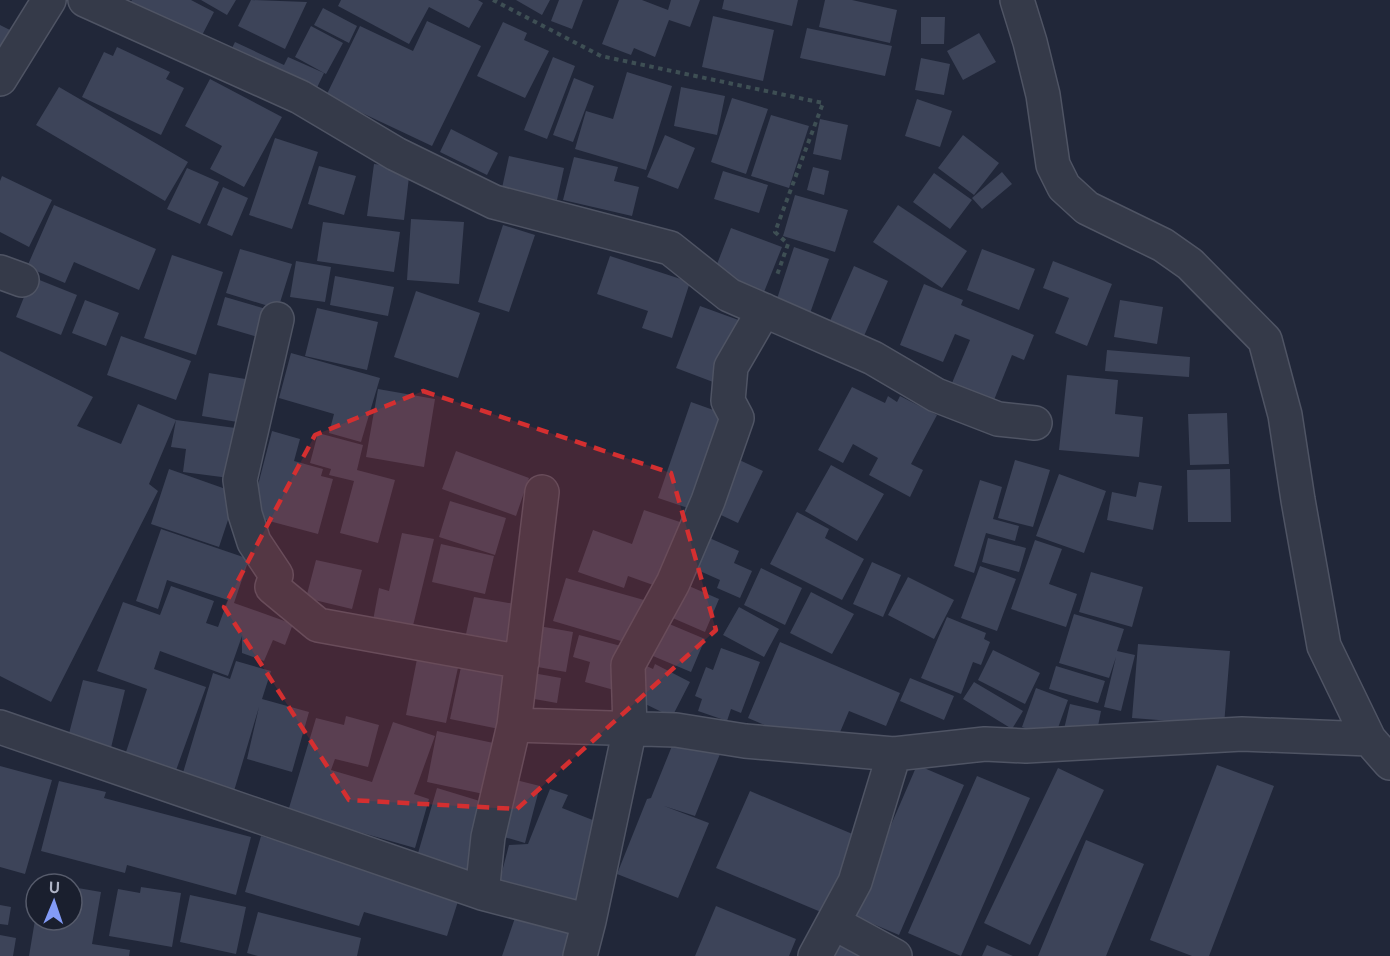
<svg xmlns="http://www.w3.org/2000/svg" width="1390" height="956" font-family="'DM Sans',sans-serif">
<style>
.building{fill:#3d4459}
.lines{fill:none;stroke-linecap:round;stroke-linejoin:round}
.minor-casing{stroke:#4f5464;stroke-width:36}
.path{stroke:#3e4f54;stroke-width:4;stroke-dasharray:4.5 4.5;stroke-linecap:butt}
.minor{stroke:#353a49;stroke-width:33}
.marked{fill:#d42f30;fill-opacity:0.2;stroke:#d42f30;stroke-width:4.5;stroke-dasharray:12 8;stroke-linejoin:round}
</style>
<rect width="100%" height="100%" fill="#212739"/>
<path class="building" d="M132,0H191L214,12L197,45L127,8Z
M201,0H236L227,15Z
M251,0L307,2L285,49L238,26Z
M341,0H478L483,3L469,28L429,7L409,44L338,6Z
M516,0H550L542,15Z
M559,0H583L572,29L551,21Z
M619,0H642L668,10L671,0H700L690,27L669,20L655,57L634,48L631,55L602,44Z
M724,0H798L792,26L722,9Z
M825,0H852L897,10L890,43L819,27Z
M323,8L357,26L349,43L314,25Z
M713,16L774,30L763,81L702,67Z
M921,17H945L944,44H921Z
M427,21L481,46L432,146L326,96L360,26L413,51Z
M503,22L527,33L524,40L549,51L525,98L477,76Z
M0,25L12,31L0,54Z
M311,26L343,43L326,74L295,57Z
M807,28L892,46L885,76L800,58Z
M979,33L996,62L963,80L947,51Z
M235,42L284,65L288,57L324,73L313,96L228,56Z
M117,47L170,72L166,79L184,88L161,135L82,97L104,52L113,56Z
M553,57L575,66L547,139L524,130Z
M921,58L950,64L944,95L915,90Z
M627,72L672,86L646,170L575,149L586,111L613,119Z
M574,78L594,86L573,142L553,135Z
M210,79L282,117L244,187L210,169L222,146L185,126Z
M59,87L188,162L165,201L36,125Z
M681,87L725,96L717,135L674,126Z
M732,98L768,109L746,174L711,162Z
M917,99L952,111L940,147L905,136Z
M771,115L809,126L789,188L751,176Z
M820,119L848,125L841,160L813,154Z
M451,129L498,153L487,175L440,152Z
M665,135L695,148L678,189L647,177Z
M963,135L999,163L974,195L938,168Z
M275,138L318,152L292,229L249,215Z
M509,156L564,168L557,200L502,188Z
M574,157L618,167L614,181L639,187L632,216L563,200Z
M374,164L410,168L404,220L367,216Z
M319,166L356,176L344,215L308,204Z
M813,167L829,171L824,195L807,190Z
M187,168L219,182L200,224L167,209Z
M723,171L768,185L759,213L714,199Z
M1002,172L1012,184L982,209L972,198Z
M934,173L972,200L950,229L913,202Z
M2,176L52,200L29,247L0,232V181Z
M223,187L248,198L232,236L207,225Z
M795,195L848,210L835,252L783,236Z
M54,205L156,249L139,290L74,262L65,283L27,267Z
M898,205L967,251L942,288L873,242Z
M411,219L464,222L459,284L407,280Z
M323,222L400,232L394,272L317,261Z
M503,225L535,235L509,312L478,302Z
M731,228L782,247L762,297L712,277Z
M794,247L829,259L807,322L773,311Z
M240,249L292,264L278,309L226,293Z
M982,249L1035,269L1019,310L967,290Z
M172,255L223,272L196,355L144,338Z
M610,256L690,282L672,338L642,328L648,311L597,294Z
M296,261L331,267L325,302L290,297Z
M1053,261L1112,284L1087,346L1055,333L1069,298L1043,288Z
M854,266L888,281L864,336L830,321Z
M335,276L394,287L388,316L330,305Z
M32,277L77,295L61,335L16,317Z
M924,284L963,300L961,305L1034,335L1024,360L1012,355L994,400L952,383L970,340L955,334L943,362L900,345Z
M416,291L480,313L458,378L394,357Z
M225,297L273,311L265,339L217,325Z
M85,300L119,313L106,346L72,333Z
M1120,300L1163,307L1157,344L1114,337Z
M700,306L744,322L721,385L676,368Z
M317,308L378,322L367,370L305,356Z
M121,336L191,361L176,400L107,375Z
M1107,350L1190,357L1189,377L1105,371Z
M0,351L93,397L77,426L121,444L138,404L176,420L243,429L237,479L183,472L186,449L171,447L176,420L149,484L158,491L51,702L0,676Z
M291,353L380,378L361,442L329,433L334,414L279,398Z
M209,373L257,381L249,424L202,416Z
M1067,375L1118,380L1115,414L1143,417L1139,457L1059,450Z
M852,387L885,403L888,396L897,402L900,396L937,415L911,464L923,470L910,497L869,475L878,458L853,444L843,463L818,450Z
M378,389L435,399L424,467L366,457Z
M691,402L733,417L700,512L658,498Z
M1227,413L1229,464L1190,465L1188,414Z
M272,431L300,439L294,461L323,469L321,476L333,479L318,534L250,516Z
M318,433L363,445L357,470L395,480L378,543L340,533L354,481L329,475L331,469L310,463Z
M456,451L529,478L516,516L442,489Z
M733,457L763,471L738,523L708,509Z
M1015,460L1050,470L1033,527L998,518Z
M831,465L884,494L857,541L805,511Z
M169,469L237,493L219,547L151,524Z
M1230,469L1231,522H1188L1187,470Z
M1059,474L1106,491L1084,553L1036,536Z
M980,480L1002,487L993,519L1019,526L1015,541L986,533L974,573L954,566Z
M1139,482L1162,486L1153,530L1107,520L1112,492L1136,497Z
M450,501L506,518L495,555L439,537Z
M644,510L689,525L667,590L628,576L624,588L578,572L593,530L632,544Z
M797,512L829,529L825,538L864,559L842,600L770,564Z
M161,529L249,559L234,603L293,624L285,645L273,640L264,661L242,653V636L228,676L160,651L154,669L206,687L174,776L124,758L147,689L97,671L123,602L160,615L171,586L214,601L206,623L218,627L228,600L167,580L158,609L136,601Z
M402,533L434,539L411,634L372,626L379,588L389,591Z
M698,533L739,551L734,563L752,571L740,598L717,588L720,580L684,564Z
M988,538L1026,548L1019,572L982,562Z
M1035,540L1062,549L1049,584L1077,594L1066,627L1011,609Z
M441,544L494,556L485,594L432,582Z
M316,560L362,570L352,609L306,598Z
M872,562L901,575L883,617L853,604Z
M980,566L1016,579L997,631L961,618Z
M761,568L802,588L785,625L744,605Z
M1091,572L1143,587L1132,627L1079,612Z
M908,577L954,600L934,639L888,615Z
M566,578L644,600L631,644L553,621Z
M682,583L719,599L705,632L668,616Z
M811,592L854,614L832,654L790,633Z
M474,597L515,604L507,642L466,634Z
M739,607L779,629L764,657L723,635Z
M1074,614L1124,629L1117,651L1135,655L1121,711L1104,707L1116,657L1109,678L1059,663Z
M947,617L986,633L984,639L990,642L981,665L973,662L961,694L921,678Z
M655,618L705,639L691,672L641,651Z
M533,625L573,632L566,672L526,665Z
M579,635L625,647L614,690L585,682L590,662L573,657Z
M780,642L900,693L886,726L849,711L835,744L798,739L748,718Z
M1138,644L1230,651L1224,725L1132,718Z
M721,648L760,662L741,713L731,709L727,721L698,711L702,699L695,696L706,667L713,670Z
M993,650L1040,673L1025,704L978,680Z
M418,654L459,663L446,723L406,715Z
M236,661L271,671L262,699L309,712L292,772L247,759L259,707L234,791L182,776L213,673L230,679Z
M636,661L653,669L655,664L690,682L672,717L633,698Z
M462,662L516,673L504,730L450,719Z
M1056,666L1105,681L1098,703L1049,689Z
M527,672L561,678L557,703L523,697Z
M910,678L954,696L944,720L900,701Z
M83,680L125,690L109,756L66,745Z
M974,682L1023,711L1012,729L963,699Z
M1036,688L1068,700L1054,739L1022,727Z
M1070,704L1101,711L1096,736L1064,729Z
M346,716L379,725L368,767L335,759L331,770L372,782L393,722L435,736L414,794L429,799L415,848L317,820L286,818L316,718L344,725Z
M437,731L503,745L493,796L427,782Z
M676,736L720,754L695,816L664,806L709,823L678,898L617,874L647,799L651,798Z
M917,765L964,785L899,935L852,915Z
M1217,765L1274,786L1209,956H1192L1150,940Z
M0,766L52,780L25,874L0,867Z
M1058,768L1104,790L1030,945L984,923Z
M977,776L1030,798L961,956L908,933Z
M516,780L540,786L525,843L501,836Z
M59,781L106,792L104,798L251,837L236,895L127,865L125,873L41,851Z
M437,788L493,805L472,876L416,860Z
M550,789L568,795L562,808L608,826L579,912L497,891L509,845L528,844Z
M750,791L862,838L828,915L716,868Z
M261,836L460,895L447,936L364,912L359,926L245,892Z
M1086,840L1144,864L1106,956H1038Z
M72,887L101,892L92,944L130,950L129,956H29L35,920H72Z
M141,887L181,893L172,947L109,936L118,889L140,893Z
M190,895L246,907L236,954L180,942Z
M0,905L11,907L8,925L0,924Z
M519,906L581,926L571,956H502Z
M716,906L796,939L789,956H695Z
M258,912L361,938L357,956H258L247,953Z
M845,933L881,956H831Z
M0,935L16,938L13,956H0Z
M987,945L1013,956H982Z"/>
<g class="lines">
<defs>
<path id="minor" d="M85,0L300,97L396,154L494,202L670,248L729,295L873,358L936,395L998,419L1035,423
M1017,0L1030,42L1043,95L1053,165L1064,187L1087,208L1163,245L1190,264L1265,340L1285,415L1298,500L1324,646L1369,739L1390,763
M0,79L49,0
M0,272L22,280
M277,319L240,480L245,514L254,542L276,575L272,587L318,625L522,662
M514,725L676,730L745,741L894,754L985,744L1026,746L1242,734L1369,739
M0,727L482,893L589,921L580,956
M482,893L488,837L514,725L542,492
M589,921L630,728L628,665L673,583L708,501L737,418L728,401L731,367L764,310
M834,923L895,956
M815,956L855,882L894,754"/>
</defs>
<use href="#minor" class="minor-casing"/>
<path class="path" d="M493,0L601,56L823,103L775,232L788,244L776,278"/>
<use href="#minor" class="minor"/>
</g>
<path class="marked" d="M423,391L671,473L716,630L517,809L349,800L224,607L315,435Z"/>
<g transform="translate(54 902) rotate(2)"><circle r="28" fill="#1a1f2e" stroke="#565b6b" stroke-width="1.5"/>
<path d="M0-4.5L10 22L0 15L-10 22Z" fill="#839bf7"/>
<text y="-9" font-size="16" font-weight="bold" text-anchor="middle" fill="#afb4c6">U</text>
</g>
</svg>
